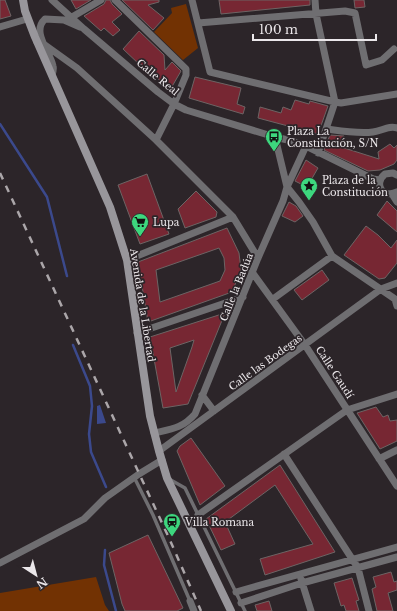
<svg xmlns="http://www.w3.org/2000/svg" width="397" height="611" font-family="'Libre Baskerville',serif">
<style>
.green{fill:#723203}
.water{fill:#3b498c}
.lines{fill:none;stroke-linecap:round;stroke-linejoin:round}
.stream{stroke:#3b498c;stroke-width:2.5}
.building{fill:#772733;stroke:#6d6464;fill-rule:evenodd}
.service{stroke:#6f6e71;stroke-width:3.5}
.minor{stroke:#6f6e71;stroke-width:7}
.secondary{stroke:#98969b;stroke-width:8}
.rail{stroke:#aba6a9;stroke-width:2.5;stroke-dasharray:7 7;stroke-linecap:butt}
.labels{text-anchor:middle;stroke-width:3.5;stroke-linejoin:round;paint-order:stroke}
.street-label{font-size:10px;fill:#ebe7ea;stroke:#2c2529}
.poi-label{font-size:10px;fill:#ebe7ea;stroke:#2c2529;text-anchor:start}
</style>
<rect width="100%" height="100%" fill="#2c2529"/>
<path class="green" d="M186,4L198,48L183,60L154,32L172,13L171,8Z
M96,577L105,605L109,611H0V593Z"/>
<path class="water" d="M100,405L106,423L97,424V406Z"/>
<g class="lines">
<path class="stream" d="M0,124L47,197L67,276
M73,345L90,386L92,406L89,434L91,452L106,487
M105,550L104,565L116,611"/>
</g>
<path class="building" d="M0,0H5L11,16L0,19Z
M71,0H91L76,9Z
M106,0H110L112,4L122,14L112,22L120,30L113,36L104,28L101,31L84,16L104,4Z
M122,0H159V2L148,5L164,18L153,30Z
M219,0H310V5L221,14Z
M354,0H364L365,7L355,8Z
M139,31L164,55L165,70L172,62L181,71L170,90L150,71L149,72L141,64L140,65L123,49Z
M195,77L241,88L237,104L245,107L243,114L189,98Z
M295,100L309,104L310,101L328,106L318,134L258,118L260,107L281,113L283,107L291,110Z
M330,135L344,136L341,147L379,159L378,152L390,144L394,148L397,145V160L394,164L380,170L368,171L324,150Z
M306,160L318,168L307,187L295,181Z
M147,174L169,234L140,244L118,185Z
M196,191L217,212L216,217L185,228L178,209Z
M387,201L397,211V232L377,215Z
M289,202L296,206L303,216L295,222L282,216Z
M366,226L378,235L391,248L397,240V263L385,278L379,279L344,255Z
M227,228L239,253L241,270L232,292L148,322L138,262ZM219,248L224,258L225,270L220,281L160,302L156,270Z
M322,270L329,280L302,300L294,290Z
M225,313L188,404L163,408L150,337ZM194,340L192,347L176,392L170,348Z
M376,407L383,417L388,415L390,421L397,420V441L380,449L357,413Z
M191,438L225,486L200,505L177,451L180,446Z
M280,465L335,552L265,575L260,559L313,544L275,485L225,522L235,544L221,550L206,519Z
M148,535L183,608L177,611H125L122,604L109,553Z
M391,572L394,582L397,581V590L388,593L393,611H377L372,589L376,587L373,577Z
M352,578L359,600L356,601L359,611H346L344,605L341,606L334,583Z
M269,601L272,611H257L255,605Z"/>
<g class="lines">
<path class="service" d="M134,477L153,515L190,601
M169,479L185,488L245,611"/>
<path class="minor" d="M52,0L84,29L158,92L174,104L186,110L275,137L292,141L306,146L373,179L380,180
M115,0L186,69V75L174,104L156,140
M192,0L210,72L335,102L341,103L397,94
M315,0L316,14L335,102L318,153
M72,17L101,0
M198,23L345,11L355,13L366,65L382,60L394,49
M0,27L27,19
M37,42L45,45L77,68L156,140L233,217L258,258
M52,75C53,72 54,69 53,66C50,51 31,32 45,19L64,20L80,27
M326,129C341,131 358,134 373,132C382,131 389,125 397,128
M275,137L287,187L299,202L313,222L332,256L395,299L397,306
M397,175L393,173L385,174C373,184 383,199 397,192
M392,194L397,202
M127,260L233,217
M252,272L305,345L397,486
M273,299L332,256
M137,333L243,297
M202,395L214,411
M154,433C172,429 183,428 195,414L258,258L283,201L287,187L306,146
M159,451L381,289L397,283
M284,454L358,568L369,611
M379,459L397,450
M198,515L347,410L397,394
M0,563L84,519L105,498L139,474L162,460
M301,579L311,611
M236,592L397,547
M190,601L194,611
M241,603L302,583L397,557"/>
<path class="secondary" d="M23,0L25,11L35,37L110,207L127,260L150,416L159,451L167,478L231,611"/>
<path class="rail" d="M0,173L169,538L201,611"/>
</g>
<defs>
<symbol id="bus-pin" viewBox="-11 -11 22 30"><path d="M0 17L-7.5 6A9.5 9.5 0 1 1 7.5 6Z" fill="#3dd77e" stroke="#2c2529"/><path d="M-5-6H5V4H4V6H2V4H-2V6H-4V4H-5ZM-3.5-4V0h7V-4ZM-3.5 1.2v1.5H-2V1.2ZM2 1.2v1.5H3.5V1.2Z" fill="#111"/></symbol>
<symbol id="sight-pin" viewBox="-11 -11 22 30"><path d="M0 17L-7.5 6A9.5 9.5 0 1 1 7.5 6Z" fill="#3dd77e" stroke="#2c2529"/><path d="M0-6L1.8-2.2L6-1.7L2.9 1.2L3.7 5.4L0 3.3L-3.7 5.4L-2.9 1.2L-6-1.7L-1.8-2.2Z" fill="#111"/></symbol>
<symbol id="supermarket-pin" viewBox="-11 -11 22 30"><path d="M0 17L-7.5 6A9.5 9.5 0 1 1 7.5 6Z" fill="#3dd77e" stroke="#2c2529"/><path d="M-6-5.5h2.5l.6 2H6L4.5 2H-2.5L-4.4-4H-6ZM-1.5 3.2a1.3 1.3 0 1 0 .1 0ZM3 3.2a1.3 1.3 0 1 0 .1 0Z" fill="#111"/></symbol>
<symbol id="station-pin" viewBox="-11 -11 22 30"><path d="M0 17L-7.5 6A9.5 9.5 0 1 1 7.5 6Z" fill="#3dd77e" stroke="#2c2529"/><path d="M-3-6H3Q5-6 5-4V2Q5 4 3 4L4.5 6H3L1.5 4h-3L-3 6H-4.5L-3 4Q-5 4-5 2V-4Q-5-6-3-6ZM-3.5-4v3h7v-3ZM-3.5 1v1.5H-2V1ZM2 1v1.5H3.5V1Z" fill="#111"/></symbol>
</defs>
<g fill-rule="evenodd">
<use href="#bus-pin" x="264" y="127" width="20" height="27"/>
<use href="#sight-pin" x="299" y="176" width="20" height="27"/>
<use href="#supermarket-pin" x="130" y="212" width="20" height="27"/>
<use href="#station-pin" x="162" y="512" width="20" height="27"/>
</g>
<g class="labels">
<g class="street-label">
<text transform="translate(158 77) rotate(39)" y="4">Calle Real</text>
<text transform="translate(236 287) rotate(-68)" y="4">Calle la Badúa</text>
<text transform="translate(143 305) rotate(81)" y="4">Avenida de la Libertad</text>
<text transform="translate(265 362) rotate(-36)" y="4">Calle las Bodegas</text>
<text transform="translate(335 372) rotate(57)" y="4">Calle Gaudí</text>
</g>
<g class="poi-label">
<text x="287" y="135">Plaza La<tspan x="287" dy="12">Constitución, S/N</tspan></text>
<text x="322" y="184">Plaza de la<tspan x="322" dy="12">Constitución</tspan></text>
<text x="153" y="226">Lupa</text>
<text x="185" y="526">Villa Romana</text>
</g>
</g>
<g transform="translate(36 575) rotate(144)" stroke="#2c2529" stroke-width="3" paint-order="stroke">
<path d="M0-3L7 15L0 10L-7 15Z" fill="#ebe7ea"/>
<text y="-6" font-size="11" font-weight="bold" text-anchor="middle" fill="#ebe7ea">N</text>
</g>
<path d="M253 34v6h123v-6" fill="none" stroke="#ebe7ea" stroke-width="2"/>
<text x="259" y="34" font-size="12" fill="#ebe7ea" stroke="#2c2529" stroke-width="3" paint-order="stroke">100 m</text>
</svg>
